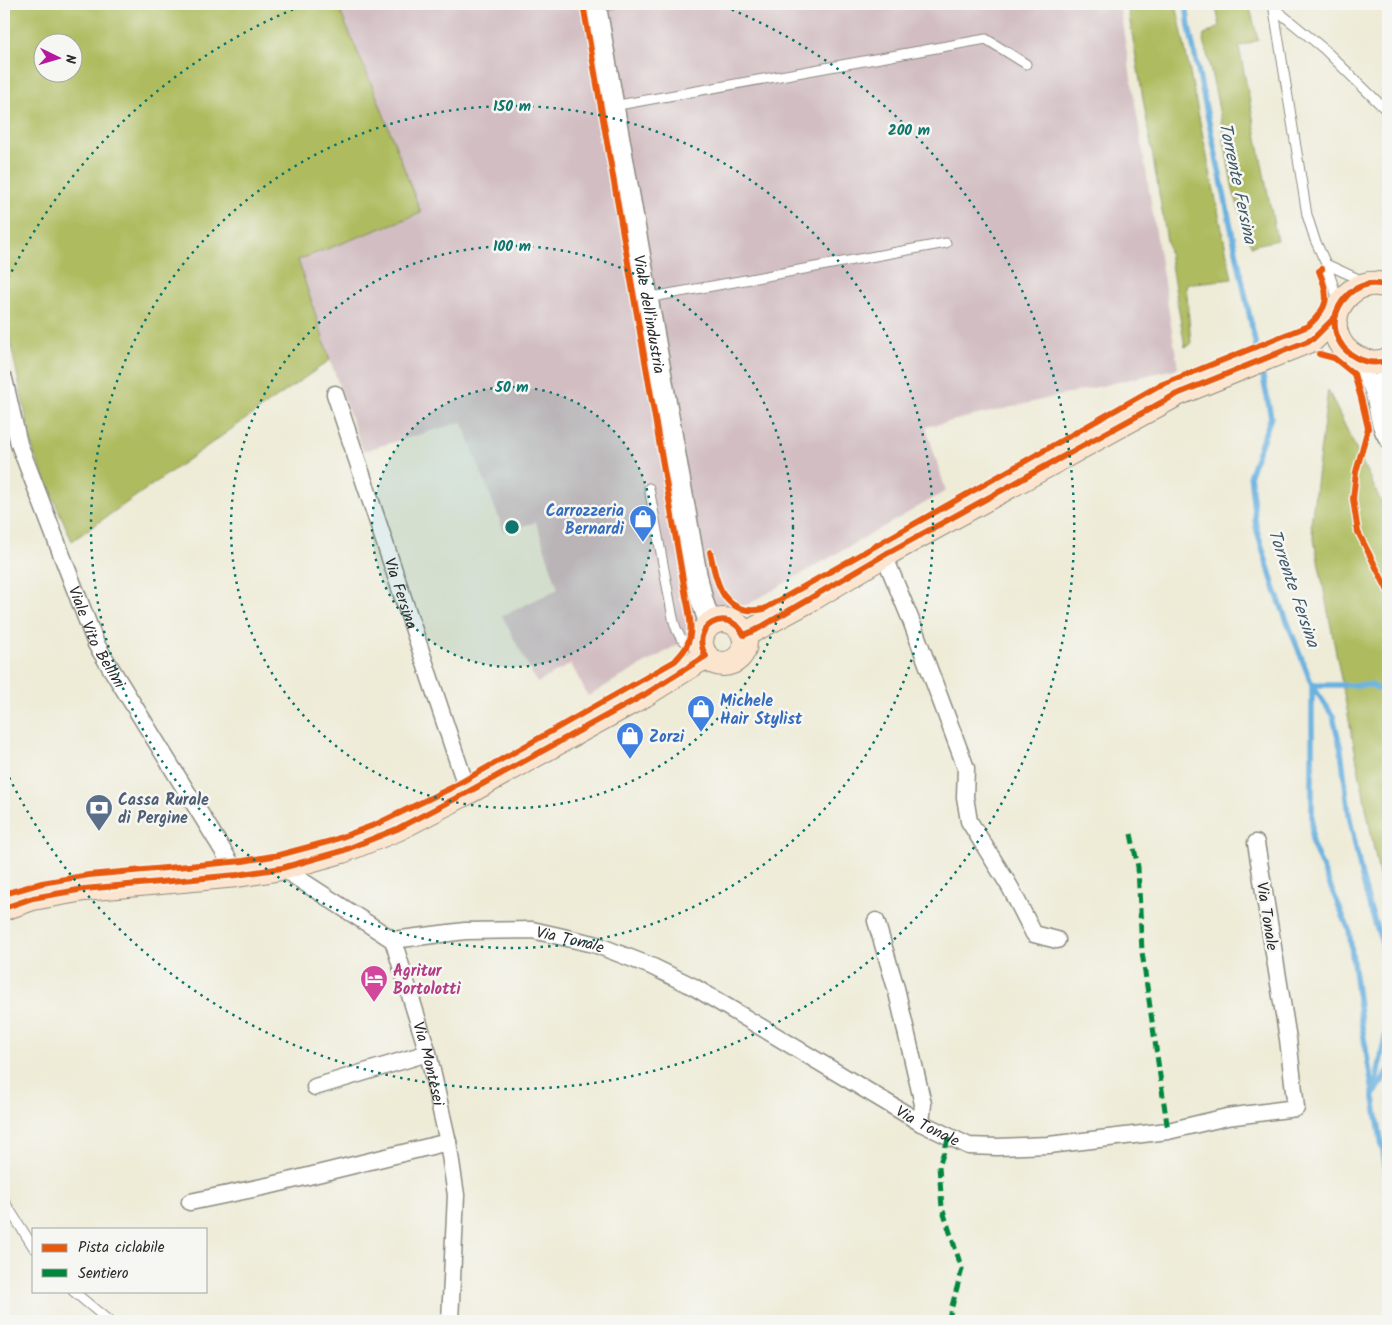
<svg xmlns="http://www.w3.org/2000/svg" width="1392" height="1325" font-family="Kalam,sans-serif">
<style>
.industrial{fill:#d2bec2;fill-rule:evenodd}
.green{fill:#aebc5f;stroke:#6c7445;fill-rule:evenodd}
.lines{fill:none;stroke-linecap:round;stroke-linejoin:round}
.stream{stroke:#67b0df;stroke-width:5.5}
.service-casing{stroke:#8c8b81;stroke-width:11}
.minor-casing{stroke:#8c8b81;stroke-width:19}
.tertiary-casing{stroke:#8c8b81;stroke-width:24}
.secondary-casing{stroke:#8c8b81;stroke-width:26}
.service{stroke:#fff;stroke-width:9}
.minor{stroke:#fff;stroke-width:16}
.tertiary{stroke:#fff;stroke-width:21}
.secondary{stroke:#fbe5cf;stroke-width:24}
.quiet{stroke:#00873e;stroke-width:5;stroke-dasharray:10 5;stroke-linecap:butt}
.cycleway-casing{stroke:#f6f6f2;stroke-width:9}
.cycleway{stroke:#e8590c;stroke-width:6}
.ring{fill:none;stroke:#0f766e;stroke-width:2.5;stroke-dasharray:2.5 5}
.labels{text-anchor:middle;stroke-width:5;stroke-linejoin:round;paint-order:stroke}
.street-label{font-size:16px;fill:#2b2b2b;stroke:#f6f6f2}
.shop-label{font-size:16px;font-weight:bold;fill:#366cbe;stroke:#f6f6f2;text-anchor:start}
.service-label{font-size:16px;font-weight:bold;fill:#4e5e75;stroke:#f6f6f2;text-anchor:start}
.hotel-label{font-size:16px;font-weight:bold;fill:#b23c85;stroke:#f6f6f2;text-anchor:start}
.water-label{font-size:18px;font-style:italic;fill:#405a6a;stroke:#f6f6f2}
.centre{fill:#0f766e;stroke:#f6f6f2;stroke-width:2.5}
.ring-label{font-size:15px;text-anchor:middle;font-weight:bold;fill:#0f766e;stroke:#f6f6f2;stroke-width:5;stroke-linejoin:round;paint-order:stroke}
</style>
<rect width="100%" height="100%" fill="#f6f6f2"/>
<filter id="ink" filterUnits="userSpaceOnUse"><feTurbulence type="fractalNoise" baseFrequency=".02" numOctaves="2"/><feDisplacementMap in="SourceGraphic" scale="10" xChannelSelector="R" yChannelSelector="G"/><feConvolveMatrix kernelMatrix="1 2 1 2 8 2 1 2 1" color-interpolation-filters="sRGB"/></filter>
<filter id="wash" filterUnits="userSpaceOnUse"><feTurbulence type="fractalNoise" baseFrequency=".0096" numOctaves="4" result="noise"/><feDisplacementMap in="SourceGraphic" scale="20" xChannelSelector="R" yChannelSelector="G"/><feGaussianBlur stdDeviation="1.12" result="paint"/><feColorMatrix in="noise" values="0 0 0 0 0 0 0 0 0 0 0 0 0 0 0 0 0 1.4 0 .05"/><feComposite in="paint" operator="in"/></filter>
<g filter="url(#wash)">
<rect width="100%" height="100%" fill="#eeebd7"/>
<path class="industrial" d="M4,4H1119L1178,368L926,427L946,491L588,696L571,664L537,683L502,616L558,589L536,522L504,532L462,422L363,451L330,360L72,541ZM42,42H72V72H42Z"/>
<path class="green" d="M4,4H337L377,97L421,213L298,260L330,360L72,541L34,454L4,312ZM42,42H72V72H42Z
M1127,4H1176L1232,279L1186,284L1191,344L1185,347Z
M1215,4H1249L1258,40L1239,47L1277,240L1251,246L1233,190L1217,99L1203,36L1220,26Z
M1328,390L1388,516V921L1311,524Z"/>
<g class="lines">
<path class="stream" d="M1186,4L1189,27L1258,356
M1261,367L1271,417L1250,474L1256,527L1275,590L1312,685V843L1349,930L1360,1014L1388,1182
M1312,685L1333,716L1341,750L1349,814L1361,873L1370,908L1383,946L1388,990
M1312,685H1371L1388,693
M1374,1093L1388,1021
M1375,1093L1388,1071"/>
</g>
</g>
<g filter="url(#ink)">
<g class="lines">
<defs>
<path id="service" d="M1273,4L1307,215L1315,240L1326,264L1339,303
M596,7L614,4
M1274,8L1324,49L1388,112
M613,106L986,39L1026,64
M1326,264L1365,282
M647,298L946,243
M649,488L673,618C677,634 682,647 701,644
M4,1201L34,1248
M73,1291L109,1321"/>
<g id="minor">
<path d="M1353,356C1361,368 1371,381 1374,395C1379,412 1378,425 1388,440"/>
<path id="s1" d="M4,379L19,444L96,644L230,862L237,875"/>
<path id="s2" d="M335,394L468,792"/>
<path d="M1374,394L1388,368"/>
<path d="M884,555L910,618L966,768L965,797L969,821L1010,887L1034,934L1057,940"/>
<path id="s3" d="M282,868L393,940L428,1053L448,1142L456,1195L450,1321"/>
<path d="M876,921L896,988L923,1104L921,1123"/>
<path id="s4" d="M393,940L465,931L532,930L594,944L651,966L694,987L921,1123L969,1146L997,1147L1049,1145L1168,1131L1227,1117L1296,1108L1288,1039L1256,843"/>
<path d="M315,1087L428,1053"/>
<path d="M190,1202L272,1185L448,1142"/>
</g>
<g id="tertiary">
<path id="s5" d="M595,4L696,574L702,600L710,624"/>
</g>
<path id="secondary" d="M1388,286C1382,284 1376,283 1369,284C1347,288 1330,311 1336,333C1342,355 1367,368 1388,360
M701 642a22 22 0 1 1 44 0a22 22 0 1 1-44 0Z
M744,635L813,598L884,555L1177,394L1313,339L1336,316
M4,908L33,898L84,889L237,875L282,868L342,851L397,829L468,792L644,695L706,656"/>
</defs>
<use href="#service" class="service-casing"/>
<use href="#minor" class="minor-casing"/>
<use href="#tertiary" class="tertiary-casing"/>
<use href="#secondary" class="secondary-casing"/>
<use href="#service" class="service"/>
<use href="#minor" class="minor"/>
<use href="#tertiary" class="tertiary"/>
<use href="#secondary" class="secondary"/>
<path class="quiet" d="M1131,834L1138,867L1142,952L1168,1131
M948,1321L962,1269L942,1208L939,1166L949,1137"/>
<defs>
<path id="cycleway" d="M1388,286C1382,284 1376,283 1369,284C1347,288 1330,311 1336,333C1342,355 1367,368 1388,360
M1319,354L1334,358L1354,374L1361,398L1368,428L1356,472L1353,499L1358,532L1388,591
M710,552C717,584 723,617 764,609L1158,386L1308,326C1329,307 1330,297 1319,271L1322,269
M4,894L42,883L89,875L243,861L279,855L331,841L377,824L451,788L675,661C679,656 685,651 687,645C694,631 689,612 686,597L583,4
M4,908L33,898L84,889L237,875L282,868L342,851L397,829L468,792L644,695L706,656C688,627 728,604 744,635L756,630L884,555L1177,394L1313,339L1336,316"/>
</defs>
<use href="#cycleway" class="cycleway-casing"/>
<use href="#cycleway" class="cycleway"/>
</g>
</g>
<circle cx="512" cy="527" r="140" fill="#0f766e" fill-opacity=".12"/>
<g class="ring">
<circle cx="512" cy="527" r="140"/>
<circle cx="512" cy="527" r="281"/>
<circle cx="512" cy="527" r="421"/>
<path d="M5 285A562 562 0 0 1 306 4M718 4A562 562 0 1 1 5 769"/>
</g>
<defs>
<symbol id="shop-pin" viewBox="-11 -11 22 30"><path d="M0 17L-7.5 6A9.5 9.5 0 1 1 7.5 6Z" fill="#3f7fe0" stroke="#f6f6f2"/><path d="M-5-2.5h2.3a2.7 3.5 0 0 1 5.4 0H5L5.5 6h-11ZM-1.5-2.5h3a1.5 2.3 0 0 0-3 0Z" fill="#fff"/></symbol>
<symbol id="bank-pin" viewBox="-11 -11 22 30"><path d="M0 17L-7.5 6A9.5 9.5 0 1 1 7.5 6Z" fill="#5c6f8a" stroke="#f6f6f2"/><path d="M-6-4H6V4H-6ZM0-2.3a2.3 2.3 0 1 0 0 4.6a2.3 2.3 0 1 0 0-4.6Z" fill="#fff"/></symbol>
<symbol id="hotel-pin" viewBox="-11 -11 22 30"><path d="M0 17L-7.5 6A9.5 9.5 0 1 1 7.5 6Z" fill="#d1479c" stroke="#f6f6f2"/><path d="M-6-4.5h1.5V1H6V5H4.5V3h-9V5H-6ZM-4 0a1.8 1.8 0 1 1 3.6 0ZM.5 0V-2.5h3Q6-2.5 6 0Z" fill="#fff"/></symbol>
</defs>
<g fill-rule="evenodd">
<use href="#shop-pin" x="627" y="503" width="32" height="43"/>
<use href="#shop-pin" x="685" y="693" width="32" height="43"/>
<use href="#shop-pin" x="614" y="720" width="32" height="43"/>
<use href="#bank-pin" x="83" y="792" width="32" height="43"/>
<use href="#hotel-pin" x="358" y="963" width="32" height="43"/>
</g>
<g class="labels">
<g class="street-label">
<text dy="6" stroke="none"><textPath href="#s5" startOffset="315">Viale dell'industria</textPath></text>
<text dy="6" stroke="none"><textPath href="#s2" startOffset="210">Via Fersina</textPath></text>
<text dy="6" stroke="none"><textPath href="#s1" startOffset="275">Viale Vito Bellini</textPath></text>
<text transform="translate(1268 916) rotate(81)" y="6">Via Tonale</text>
<text dy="6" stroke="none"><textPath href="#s4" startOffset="179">Via Tonale</textPath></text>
<text dy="6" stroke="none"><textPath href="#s3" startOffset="261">Via Montesei</textPath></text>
<text dy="6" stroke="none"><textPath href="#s4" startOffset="584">Via Tonale</textPath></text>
</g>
<g class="shop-label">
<text x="624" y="516" text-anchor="end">Carrozzeria<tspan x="624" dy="18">Bernardi</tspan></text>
<text x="720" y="706">Michele<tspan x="720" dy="18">Hair Stylist</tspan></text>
<text x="649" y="742">Zorzi</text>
</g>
<g class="service-label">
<text x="118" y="805">Cassa Rurale<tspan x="118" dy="18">di Pergine</tspan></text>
</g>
<g class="hotel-label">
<text x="393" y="976">Agritur<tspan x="393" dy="18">Bortolotti</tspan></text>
</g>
<g class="water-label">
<text transform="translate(1238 183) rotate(78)" y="6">Torrente Fersina</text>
<text transform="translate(1294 588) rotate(71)" y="6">Torrente Fersina</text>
</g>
</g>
<circle cx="512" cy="527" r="8" class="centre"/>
<g class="ring-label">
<text x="512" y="111">150 m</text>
<text x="909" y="135">200 m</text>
<text x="512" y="251">100 m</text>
<text x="512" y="392">50 m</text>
</g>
<rect width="1392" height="1325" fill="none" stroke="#f6f6f2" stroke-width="20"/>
<rect x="32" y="1228" width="175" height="65" fill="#f6f6f2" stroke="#a5a5a2"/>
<rect x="42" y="1244" width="25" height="8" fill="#e8590c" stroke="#a5a5a2"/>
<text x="78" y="1252" font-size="15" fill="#2b2b2b">Pista ciclabile</text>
<rect x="42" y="1269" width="25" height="8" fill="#00873e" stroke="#a5a5a2"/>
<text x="78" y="1278" font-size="15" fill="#2b2b2b">Sentiero</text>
<g transform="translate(58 58) rotate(95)"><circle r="24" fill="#f6f6f2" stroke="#a5a5a2"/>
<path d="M0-4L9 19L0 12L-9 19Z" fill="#b5179e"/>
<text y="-8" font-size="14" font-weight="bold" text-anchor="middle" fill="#2b2b2b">N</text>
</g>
</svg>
